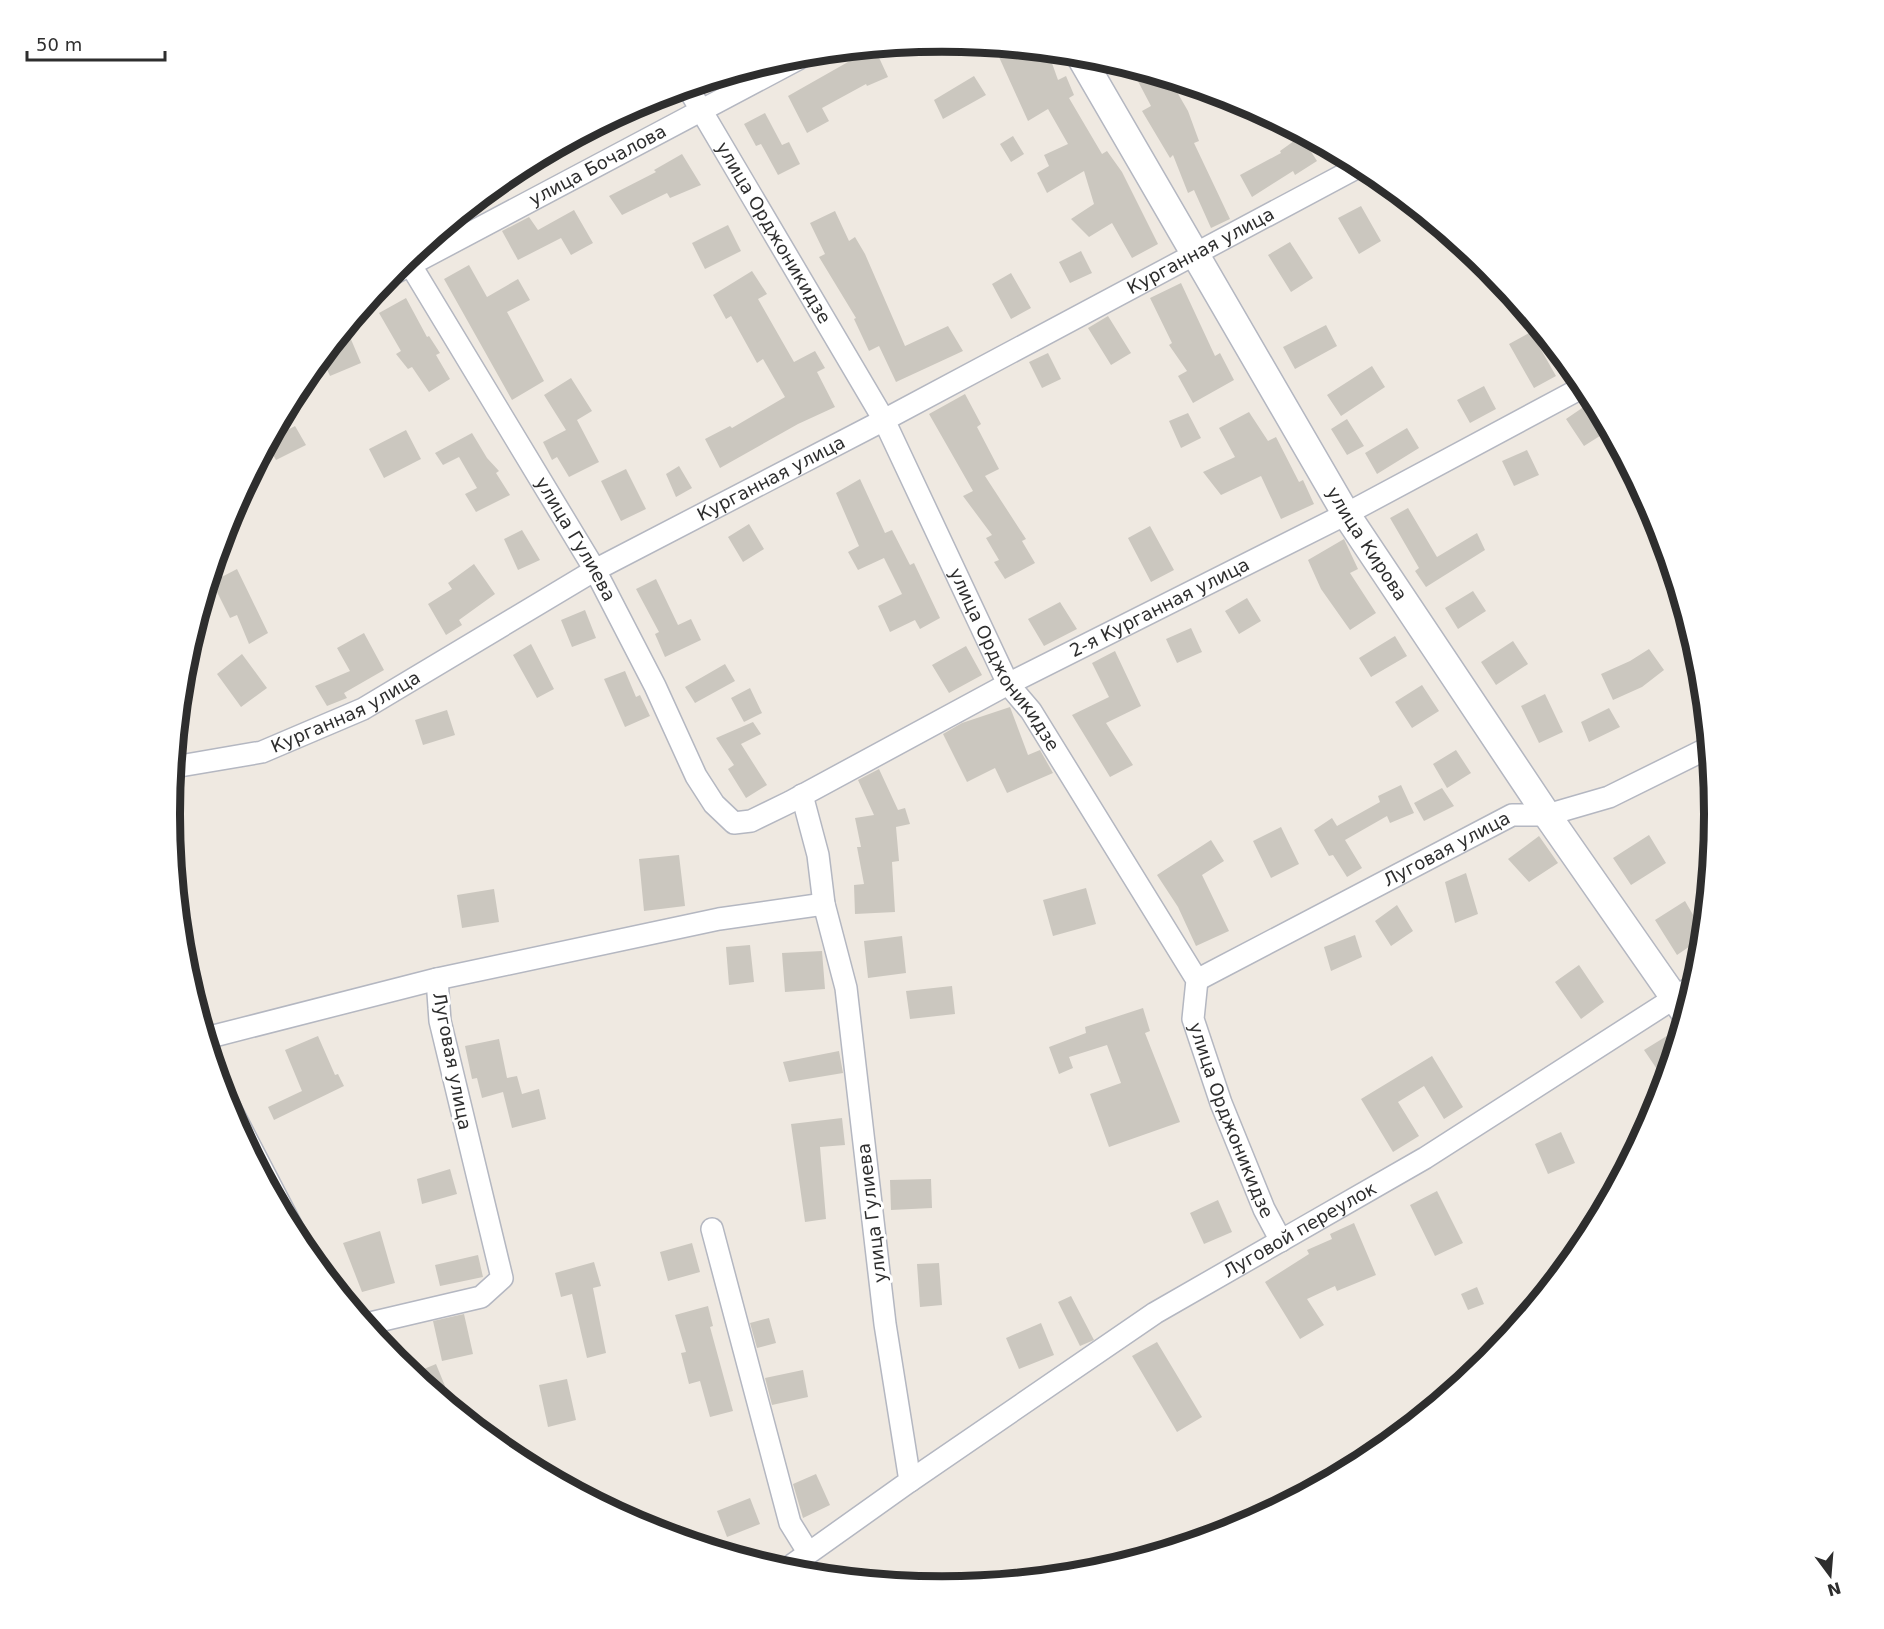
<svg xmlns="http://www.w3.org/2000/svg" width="1884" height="1629" font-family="'DejaVu Sans',sans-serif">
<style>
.building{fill:#cbc7bf}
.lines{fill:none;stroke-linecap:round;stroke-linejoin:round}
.minor-casing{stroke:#b4b7c1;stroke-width:24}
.tertiary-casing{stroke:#b4b7c1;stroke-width:30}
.minor{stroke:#fff;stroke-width:21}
.tertiary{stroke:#fff;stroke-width:27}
.labels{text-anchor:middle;stroke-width:6;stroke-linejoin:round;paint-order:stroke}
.street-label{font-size:18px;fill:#2e2e2e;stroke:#fff}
.rim{fill:none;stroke:#2e2e2e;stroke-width:8}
</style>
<rect width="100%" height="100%" fill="#efe9e1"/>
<path class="building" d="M875,49L888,77L867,86L866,84L822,108L829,121L807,133L788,96L855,58L852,51Z
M1014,49L1048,52L1058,80L1066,76L1074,95L1069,98L1102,154L1107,151L1122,172L1158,244L1132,258L1112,223L1089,237L1071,219L1094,204L1084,171L1047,193L1037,173L1049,166L1044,155L1068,144L1048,109L1028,121L999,57Z
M1131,68L1170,80L1188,111L1199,141L1194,143L1230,219L1211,228L1194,190L1188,193L1173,155L1170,158L1142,111L1151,106Z
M974,76L986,95L943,119L934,100Z
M765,113L782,145L789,142L800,164L778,175L761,144L756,146L744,124Z
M1013,136L1024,154L1011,162L1000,144Z
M1301,136L1317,161L1295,175L1293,171L1252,197L1240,175L1281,153L1280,151Z
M682,154L701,185L670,198L667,193L622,215L609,196L656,172L654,170Z
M1361,206L1381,241L1359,254L1338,218Z
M574,210L593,243L571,255L561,238L518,260L502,231L529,217L538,230Z
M835,211L849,241L855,237L865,254L905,346L948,326L963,351L896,382L879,346L869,351L854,319L856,318L819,257L825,254L810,223Z
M728,225L741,251L705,269L692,243Z
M1290,242L1313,278L1291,292L1268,255Z
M1081,251L1092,273L1070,283L1059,262Z
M469,265L487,297L518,279L530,300L507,312L544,381L512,400L444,279Z
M752,271L767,294L758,299L794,362L815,351L825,368L817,372L835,407L798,424L720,468L705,439L730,426L732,428L785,397L763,359L757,363L731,316L726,319L713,295Z
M1011,273L1031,308L1011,319L992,284Z
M1181,283L1215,356L1220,353L1234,380L1193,403L1178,376L1187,371L1169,345L1172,343L1150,298Z
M406,298L427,337L429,336L440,353L436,355L450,379L429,392L412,367L408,369L396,354L401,351L379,313Z
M1108,316L1131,353L1111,365L1088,328Z
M1326,325L1337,346L1295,369L1283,347Z
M1531,332L1556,376L1534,388L1509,344Z
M350,337L361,363L330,376L322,358L335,343Z
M1048,353L1061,379L1042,388L1029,362Z
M1372,366L1385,387L1341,416L1327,395Z
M571,378L592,411L577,420L599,462L569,477L557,457L552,460L543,442L566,430L544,395Z
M1484,386L1496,409L1470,423L1457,400Z
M965,394L981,424L977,427L999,469L985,476L1026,539L1022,541L1035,563L1005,579L994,562L999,560L986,538L992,535L963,496L973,491L929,414Z
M1585,406L1603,434L1584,446L1566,419Z
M1249,412L1268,441L1276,437L1299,482L1303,480L1314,504L1281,519L1261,476L1221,495L1203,472L1235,457L1219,428Z
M1188,413L1201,438L1181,448L1169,421Z
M1347,419L1364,446L1347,455L1331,429Z
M295,426L306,445L276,460L268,446L272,438Z
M1407,428L1419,448L1377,474L1365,453Z
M406,430L421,459L384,478L369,449Z
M472,433L487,458L499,471L496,473L510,495L476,512L465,494L477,488L459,457L443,465L435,453Z
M1527,450L1539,475L1514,486L1502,461Z
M679,466L692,488L676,497L666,474Z
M626,469L646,509L621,521L601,481Z
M860,479L885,533L892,530L910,565L914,563L940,618L920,629L915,620L890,632L878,606L902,594L884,558L858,570L848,552L859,546L836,493Z
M1408,508L1437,557L1477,533L1485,550L1426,587L1415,571L1419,568L1390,518Z
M749,524L764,549L743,562L728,537Z
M1150,526L1174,570L1151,582L1128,538Z
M522,530L540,560L518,570L504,539Z
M1344,539L1358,569L1350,573L1376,613L1350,630L1321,589L1308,560Z
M474,564L495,594L459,620L462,625L446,635L428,604L452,589L448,583Z
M237,569L268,633L249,644L237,615L230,618L212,582Z
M656,579L678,625L691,619L701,640L665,657L655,634L659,632L636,589Z
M1473,591L1486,611L1458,629L1445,608Z
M1247,598L1261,621L1239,634L1225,611Z
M1060,602L1077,629L1044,646L1028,619Z
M585,610L596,638L572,647L561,620Z
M1191,628L1202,652L1177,663L1166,639Z
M364,633L384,670L344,693L347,698L327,706L315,686L350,671L337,648Z
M1395,636L1407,656L1371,677L1359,658Z
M1513,641L1528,664L1496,685L1481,662Z
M531,644L554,689L537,698L513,655Z
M966,646L982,675L949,693L932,665Z
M1649,649L1664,670L1642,687L1613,700L1601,674L1630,661Z
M1115,651L1141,706L1106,723L1133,765L1110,777L1072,715L1109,697L1092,663Z
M242,654L267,688L241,707L217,674Z
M725,664L735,681L695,703L685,687Z
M625,671L636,697L640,695L650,716L625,727L604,679Z
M1422,685L1439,711L1412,728L1395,702Z
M750,688L762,713L744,722L731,698Z
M1545,694L1563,732L1539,743L1521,706Z
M1010,707L1028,755L1040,750L1053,773L1007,793L995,768L967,782L943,734L962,723Z
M1609,708L1620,727L1589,742L1581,722Z
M447,710L455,735L423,745L415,720Z
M753,722L761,734L741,744L767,785L746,798L728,769L734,765L716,738Z
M1456,750L1471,773L1447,788L1433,764Z
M879,769L898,810L905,808L910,824L896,827L899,861L892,862L895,912L855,914L854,885L864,884L857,847H861L855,818L874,815L858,780Z
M1401,785L1414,813L1390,823L1387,816L1345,840L1362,868L1347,877L1333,855L1329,856L1314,830L1332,818L1337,826L1380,802L1378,796Z
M1442,788L1454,806L1424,821L1414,803Z
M1281,827L1299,864L1271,878L1253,841Z
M1649,835L1666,863L1631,885L1613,858Z
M1539,836L1558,863L1529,882L1508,859Z
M1211,840L1224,861L1202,875L1229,931L1196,946L1178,907L1157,875Z
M679,855L685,906L644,911L639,859Z
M1466,873L1478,914L1455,923L1445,882Z
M1086,888L1096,924L1053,936L1043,900Z
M494,889L499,922L462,928L457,895Z
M1685,901L1703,932L1702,938L1677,955L1655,920Z
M1397,905L1413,931L1391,946L1375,921Z
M1355,935L1362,957L1331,971L1324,947Z
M902,936L906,973L868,978L864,941Z
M750,945L754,982L729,985L726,947Z
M822,951L825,989L785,992L782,953Z
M1579,965L1604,1002L1581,1019L1555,982Z
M952,986L955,1014L910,1019L906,991Z
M1143,1008L1150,1031L1145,1033L1180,1122L1109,1147L1090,1094L1121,1083L1107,1045L1069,1057L1073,1068L1059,1074L1049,1047L1086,1033L1085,1027Z
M1670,1034L1676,1043L1665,1081L1644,1050Z
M318,1036L335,1075L338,1074L344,1086L274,1120L268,1107L302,1091L285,1050Z
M499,1039L507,1078L517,1076L522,1094L539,1089L546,1119L512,1128L503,1092L482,1098L477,1078L472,1079L465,1046Z
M839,1051L843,1073L789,1082L783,1062Z
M1432,1056L1463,1107L1444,1119L1424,1086L1398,1102L1419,1136L1393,1152L1361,1099Z
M842,1118L845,1145L820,1147L826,1219L805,1222L791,1124Z
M1561,1132L1575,1163L1548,1174L1535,1144Z
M450,1169L457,1194L422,1204L417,1179Z
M931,1179L932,1208L891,1210L890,1180Z
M1437,1191L1463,1243L1435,1256L1410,1205Z
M1218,1200L1232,1232L1204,1244L1190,1213Z
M1354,1223L1376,1275L1337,1291L1335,1286L1307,1299L1324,1325L1300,1339L1265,1282L1309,1254L1307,1250L1332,1239L1330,1234Z
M380,1231L395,1283L362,1292L343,1243Z
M692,1243L700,1272L668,1281L660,1252Z
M478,1255L483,1277L440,1286L435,1265Z
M594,1262L601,1286L593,1288L606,1353L587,1358L572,1294L561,1297L555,1273Z
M939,1263L942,1305L920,1307L917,1264Z
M1477,1287L1484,1304L1468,1310L1461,1294Z
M1071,1296L1094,1340L1080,1346L1058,1302Z
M708,1306L713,1326L710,1327L733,1411L710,1417L700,1381L689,1384L681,1353L686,1352L675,1315Z
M464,1314L473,1354L442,1361L433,1321Z
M769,1318L776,1343L757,1348L750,1323Z
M1041,1323L1054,1355L1019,1369L1006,1338Z
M1157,1342L1202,1417L1177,1432L1132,1356Z
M436,1364L445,1386L433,1392L412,1374Z
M803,1370L808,1397L772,1405L765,1378Z
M567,1379L576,1420L548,1427L539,1385Z
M816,1474L830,1505L803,1518L793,1484Z
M750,1498L760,1524L727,1537L717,1511Z"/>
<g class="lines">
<defs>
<g id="minor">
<path id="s1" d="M688,88L884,420L1008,684L1031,711L1197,980L1193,1019L1221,1103L1264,1209L1281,1241"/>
<path id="s2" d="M407,259L595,570L655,686L696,776L714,804L734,823L751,821L790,802L1008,684L1346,514L1585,386"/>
<path id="s3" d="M391,275L804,56"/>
<path id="s4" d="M174,767L262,752L363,709L595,570L884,420L1360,166"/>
<path id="s5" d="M1197,980L1512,815H1547L1609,797L1708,748"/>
<path d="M206,1038L437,979L719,919L824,904"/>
<path d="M224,1096L303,1248"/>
<path d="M712,1229L790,1523L808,1552"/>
<path d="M366,1324L481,1297L502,1278L440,1021L437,979"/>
<path id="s6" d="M910,1481L1155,1313L1425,1158L1693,986"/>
<path d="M785,1570L910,1481L885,1324L846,988L824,904L818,855L802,795"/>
</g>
<g id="tertiary">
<path id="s7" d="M1080,56L1346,514L1547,815L1685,1013"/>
</g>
</defs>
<use href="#minor" class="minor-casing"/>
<use href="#tertiary" class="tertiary-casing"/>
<use href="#minor" class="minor"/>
<use href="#tertiary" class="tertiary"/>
</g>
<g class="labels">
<g class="street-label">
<text dy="6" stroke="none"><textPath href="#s3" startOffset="234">улица Бочалова</textPath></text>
<text dy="6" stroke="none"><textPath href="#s1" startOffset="168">улица Орджоникидзе</textPath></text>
<text dy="6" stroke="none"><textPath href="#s4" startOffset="1154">Курганная улица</textPath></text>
<text dy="6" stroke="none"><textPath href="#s4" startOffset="668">Курганная улица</textPath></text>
<text dy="6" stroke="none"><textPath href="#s2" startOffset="327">улица Гулиева</textPath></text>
<text dy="6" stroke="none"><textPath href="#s7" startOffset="566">улица Кирова</textPath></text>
<text dy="6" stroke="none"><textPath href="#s2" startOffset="1132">2-я Курганная улица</textPath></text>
<text dy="6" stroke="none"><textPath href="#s1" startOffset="654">улица Орджоникидзе</textPath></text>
<text dy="6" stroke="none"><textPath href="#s4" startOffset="182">Курганная улица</textPath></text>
<text dy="6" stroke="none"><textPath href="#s5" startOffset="282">Луговая улица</textPath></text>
<text transform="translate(452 1061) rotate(79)" y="6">Луговая улица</text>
<text dy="6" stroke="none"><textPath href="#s1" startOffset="1176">улица Орджоникидзе</textPath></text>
<text transform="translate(872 1213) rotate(-97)" y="6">улица Гулиева</text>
<text dy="6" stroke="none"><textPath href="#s6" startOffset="464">Луговой переулок</textPath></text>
</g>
</g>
<path d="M0 0H1884V1629H0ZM180 814a762 762 0 1 1 1524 0a762 762 0 1 1-1524 0Z" fill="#fff" fill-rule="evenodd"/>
<path class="rim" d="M180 814a762 762 0 1 1 1524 0a762 762 0 1 1-1524 0Z"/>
<g transform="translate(1830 1575) rotate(164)" stroke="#ffffff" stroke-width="4.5" paint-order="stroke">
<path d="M0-4.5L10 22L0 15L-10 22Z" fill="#2e2e2e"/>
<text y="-9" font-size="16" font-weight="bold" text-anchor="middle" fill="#2e2e2e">N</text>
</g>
<path d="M27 51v9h138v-9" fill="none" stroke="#2e2e2e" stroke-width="3"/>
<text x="36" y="51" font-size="18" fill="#2e2e2e" stroke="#ffffff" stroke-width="4.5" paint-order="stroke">50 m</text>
</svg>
